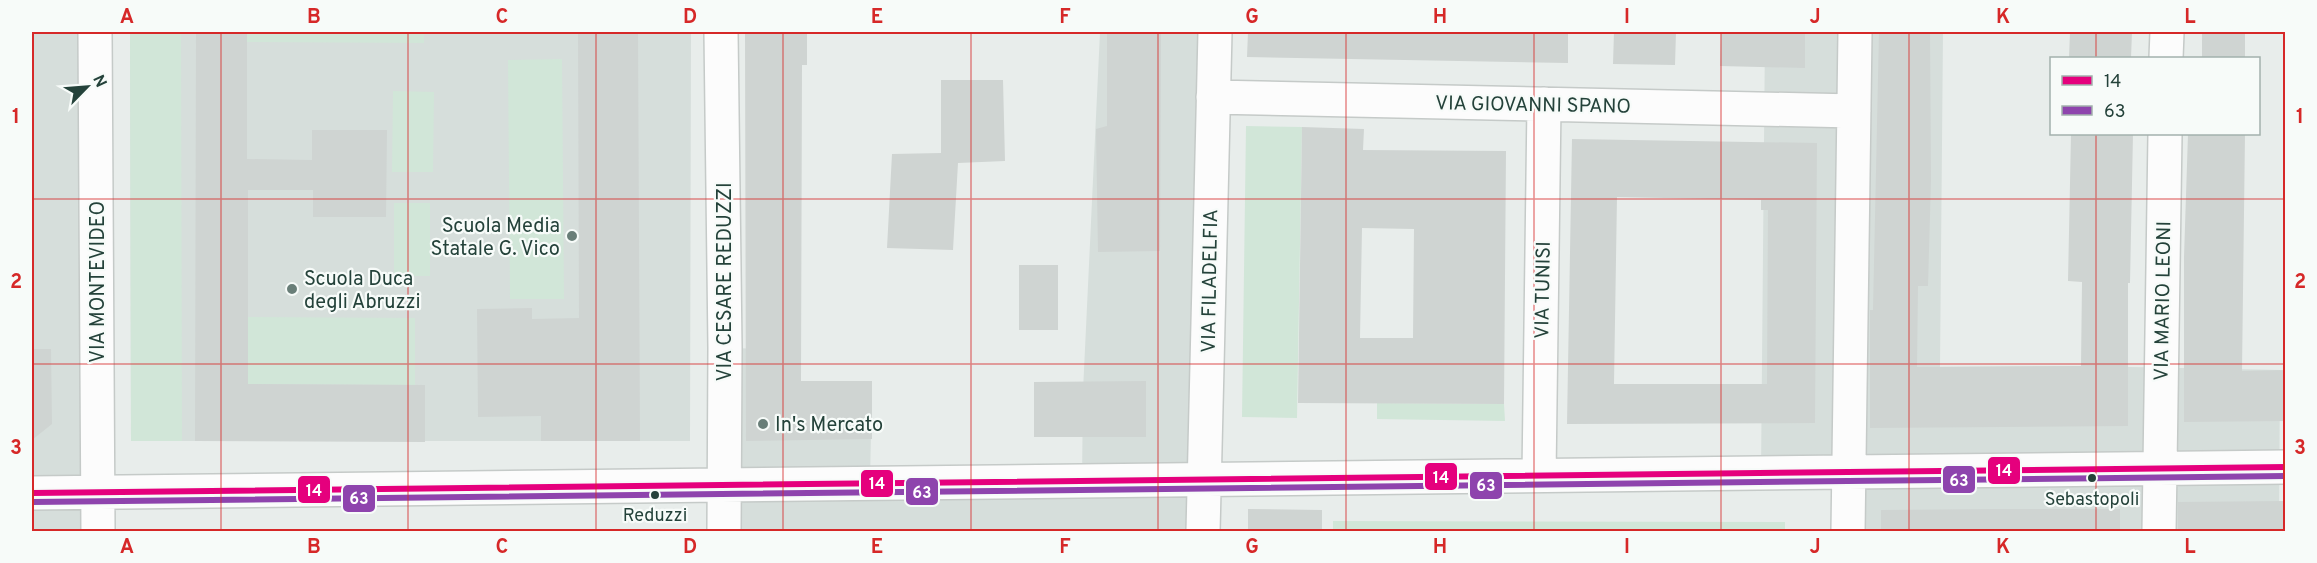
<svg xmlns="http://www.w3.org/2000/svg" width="2317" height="563" font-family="Overpass,sans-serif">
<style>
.built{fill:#d6dedb}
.green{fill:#d1e6d8}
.building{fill:#cfd4d2;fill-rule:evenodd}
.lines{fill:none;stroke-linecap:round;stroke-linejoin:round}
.minor-casing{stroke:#c5cac8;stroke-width:36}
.minor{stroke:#fcfcfc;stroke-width:33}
.bus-1-casing{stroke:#f7fbf9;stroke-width:10}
.bus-2-casing{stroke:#f7fbf9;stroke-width:10}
.bus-1{stroke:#e5007d;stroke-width:6}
.bus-2{stroke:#8e44ad;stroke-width:6}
.grid{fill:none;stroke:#d62828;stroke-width:1.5;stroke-opacity:0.55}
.poi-dot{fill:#697e78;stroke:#f7fbf9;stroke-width:2}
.bus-dot{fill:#24423a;stroke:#f7fbf9;stroke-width:2}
.labels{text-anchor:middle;stroke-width:4.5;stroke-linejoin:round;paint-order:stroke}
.bus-label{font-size:18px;fill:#24423a;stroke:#f7fbf9}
.street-label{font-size:20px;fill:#24423a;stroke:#f7fbf9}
.poi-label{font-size:20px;fill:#24423a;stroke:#f7fbf9;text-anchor:start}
.line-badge{stroke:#f7fbf9;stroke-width:2}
.badge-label{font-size:16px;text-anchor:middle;font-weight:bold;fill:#fff}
.neatline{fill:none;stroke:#d62828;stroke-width:2}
.grid-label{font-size:20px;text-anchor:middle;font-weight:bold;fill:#d62828}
</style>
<rect width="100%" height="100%" fill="#e8edeb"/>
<path class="built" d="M32,32H95L98,531H32Z
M130,32H691L690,441H131Z
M1100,32H1215L1203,531L724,532L725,348L779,349L796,381H872L870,482L1082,480L1083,391Z
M1765,32H1943L1940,367L2081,366L2280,370L2279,531H1848L1849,472L1761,473Z"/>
<path class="green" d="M130,32H181L182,441H131Z
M247,32H424V43L247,42Z
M562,59L564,299H510L508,60Z
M393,91L434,92L433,172H392Z
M1246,126L1302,127L1297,418L1242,417Z
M394,203H430V276H394Z
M248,317L415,318V385L248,384Z
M1377,403L1504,404L1505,421L1377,419Z
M1333,521L1785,522V531L1333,532Z"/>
<path class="building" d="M196,32H247V159L312,160V130H387L386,217H313V190H248V384L425,385V442L195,441Z
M578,32H638L640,441H541V416L478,417L477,309L532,308V319L579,318Z
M745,32H807V65H802L801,381H872V439L746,441Z
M1107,32H1161L1160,251L1098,252L1096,129L1107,126Z
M1248,32H1568V63L1247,57Z
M1614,32H1676L1675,65L1613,64Z
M1721,32H1805V68L1720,66Z
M1879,32H1930L1931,180L1928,286H1918L1917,367L2081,366L2082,282L2068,281L2071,134H2133L2130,283H2128V426L1870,428V310H1873Z
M2070,32H2132L2131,58H2069Z
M2202,32H2245V58H2202Z
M941,80H1003L1005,161L958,163L953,250L887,248L892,154L941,153Z
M1302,127L1364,129L1363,150L1506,151L1504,404L1298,403ZM1362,228L1414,229L1413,338H1360Z
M2188,134H2245L2242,371L2286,370V421L2184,422V257Z
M1572,139L1817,143L1815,423L1567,424ZM1617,197L1761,200V210H1768L1767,384H1614Z
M1019,265H1058V330H1019Z
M32,349H51L52,424L32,440Z
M1146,381V437H1034V382Z
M2286,501V531H2178V502Z
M1248,509L1322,510V531H1248Z
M1995,509H2120V531H1881V510Z"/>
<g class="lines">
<defs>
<path id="minor" d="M95,32L98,532
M721,32L725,348L724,532
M2166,58L2167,32
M1213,97L1854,111
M1539,475L1544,104
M32,493L2286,467
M1203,532L1215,32
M1848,532L1855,32
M2159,532L2165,134"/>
</defs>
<use href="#minor" class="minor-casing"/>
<use href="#minor" class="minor"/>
<defs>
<path id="bus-1" d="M32,493L2286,467"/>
<path id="bus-2" d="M32,502L2286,476"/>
</defs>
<use href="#bus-1" class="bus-1-casing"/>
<use href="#bus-2" class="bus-2-casing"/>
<use href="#bus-1" class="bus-1"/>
<use href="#bus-2" class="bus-2"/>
</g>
<path class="grid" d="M221,32V532M408,32V532M596,32V532M783,32V532M971,32V532M1158,32V532M1346,32V532M1534,32V532M1721,32V532M1909,32V532M2096,32V58M2096,134V532M32,199H2286M32,364H2286"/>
<g class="poi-dot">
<circle cx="572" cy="236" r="6"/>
<circle cx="292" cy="289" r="6"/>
<circle cx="763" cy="424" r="6"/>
</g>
<g class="bus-dot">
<circle cx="2092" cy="478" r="5"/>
<circle cx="655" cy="495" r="5"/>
</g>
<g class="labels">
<g class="bus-label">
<text x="2092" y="505">Sebastopoli</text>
<text x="655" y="521">Reduzzi</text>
</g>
<g class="street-label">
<text transform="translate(1533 104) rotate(1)" y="7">VIA GIOVANNI SPANO</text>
<text transform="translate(1209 281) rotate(-89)" y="7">VIA FILADELFIA</text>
<text transform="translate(97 282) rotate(-90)" y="7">VIA MONTEVIDEO</text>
<text transform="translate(724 282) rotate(-90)" y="7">VIA CESARE REDUZZI</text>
<text transform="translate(1542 290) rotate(-89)" y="7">VIA TUNISI</text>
<text transform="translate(2162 301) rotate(-89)" y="7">VIA MARIO LEONI</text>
</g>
<g class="poi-label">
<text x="560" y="232" text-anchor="end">Scuola Media<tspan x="560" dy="23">Statale G. Vico</tspan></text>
<text x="304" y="285">Scuola Duca<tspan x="304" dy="23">degli Abruzzi</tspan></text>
<text x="775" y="431">In's Mercato</text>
</g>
</g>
<g class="line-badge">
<rect x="1987" y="456" width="34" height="29" rx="6" fill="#e5007d"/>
<rect x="1424" y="462" width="34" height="29" rx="6" fill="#e5007d"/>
<rect x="1942" y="465" width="34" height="29" rx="6" fill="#8e44ad"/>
<rect x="860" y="469" width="34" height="29" rx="6" fill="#e5007d"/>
<rect x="1469" y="471" width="34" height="29" rx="6" fill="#8e44ad"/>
<rect x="297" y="475" width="34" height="29" rx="6" fill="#e5007d"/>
<rect x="905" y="477" width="34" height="29" rx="6" fill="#8e44ad"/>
<rect x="342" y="484" width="34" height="29" rx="6" fill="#8e44ad"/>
</g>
<g class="badge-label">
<text x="2004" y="476">14</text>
<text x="1441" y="483">14</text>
<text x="1959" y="486">63</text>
<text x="877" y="489">14</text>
<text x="1486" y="491">63</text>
<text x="314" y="496">14</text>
<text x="922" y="498">63</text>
<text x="359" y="504">63</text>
</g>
<rect width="2317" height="563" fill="none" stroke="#f7fbf9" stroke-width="66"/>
<rect x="2050" y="57" width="210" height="78" fill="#f7fbf9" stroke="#a3b1ad" stroke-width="1.5"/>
<rect x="2062" y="76" width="30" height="9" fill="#e5007d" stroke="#a3b1ad" stroke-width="1.5"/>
<text x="2104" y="87" font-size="18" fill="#24423a">14</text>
<rect x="2062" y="106" width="30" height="9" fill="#8e44ad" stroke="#a3b1ad" stroke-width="1.5"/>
<text x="2104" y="117" font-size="18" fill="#24423a">63</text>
<g transform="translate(87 87) rotate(65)" stroke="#f7fbf9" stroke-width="4.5" paint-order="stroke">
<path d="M0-4.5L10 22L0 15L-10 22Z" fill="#24423a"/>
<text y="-9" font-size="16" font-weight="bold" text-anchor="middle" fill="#24423a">N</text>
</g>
<rect x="33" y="33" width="2251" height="497" class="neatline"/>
<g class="grid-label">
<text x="127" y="23">A</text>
<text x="314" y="23">B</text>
<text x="502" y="23">C</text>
<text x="690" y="23">D</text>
<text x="877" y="23">E</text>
<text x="1065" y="23">F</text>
<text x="1252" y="23">G</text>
<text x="1440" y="23">H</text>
<text x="1627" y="23">I</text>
<text x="1815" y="23">J</text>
<text x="2003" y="23">K</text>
<text x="2190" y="23">L</text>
<text x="16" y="123">1</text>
<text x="2300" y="123">1</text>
<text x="16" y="288">2</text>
<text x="2300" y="288">2</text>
<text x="16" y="454">3</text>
<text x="2300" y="454">3</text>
<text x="127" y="553">A</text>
<text x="314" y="553">B</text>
<text x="502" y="553">C</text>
<text x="690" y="553">D</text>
<text x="877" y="553">E</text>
<text x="1065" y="553">F</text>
<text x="1252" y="553">G</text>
<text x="1440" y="553">H</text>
<text x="1627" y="553">I</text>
<text x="1815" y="553">J</text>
<text x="2003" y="553">K</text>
<text x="2190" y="553">L</text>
</g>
</svg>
